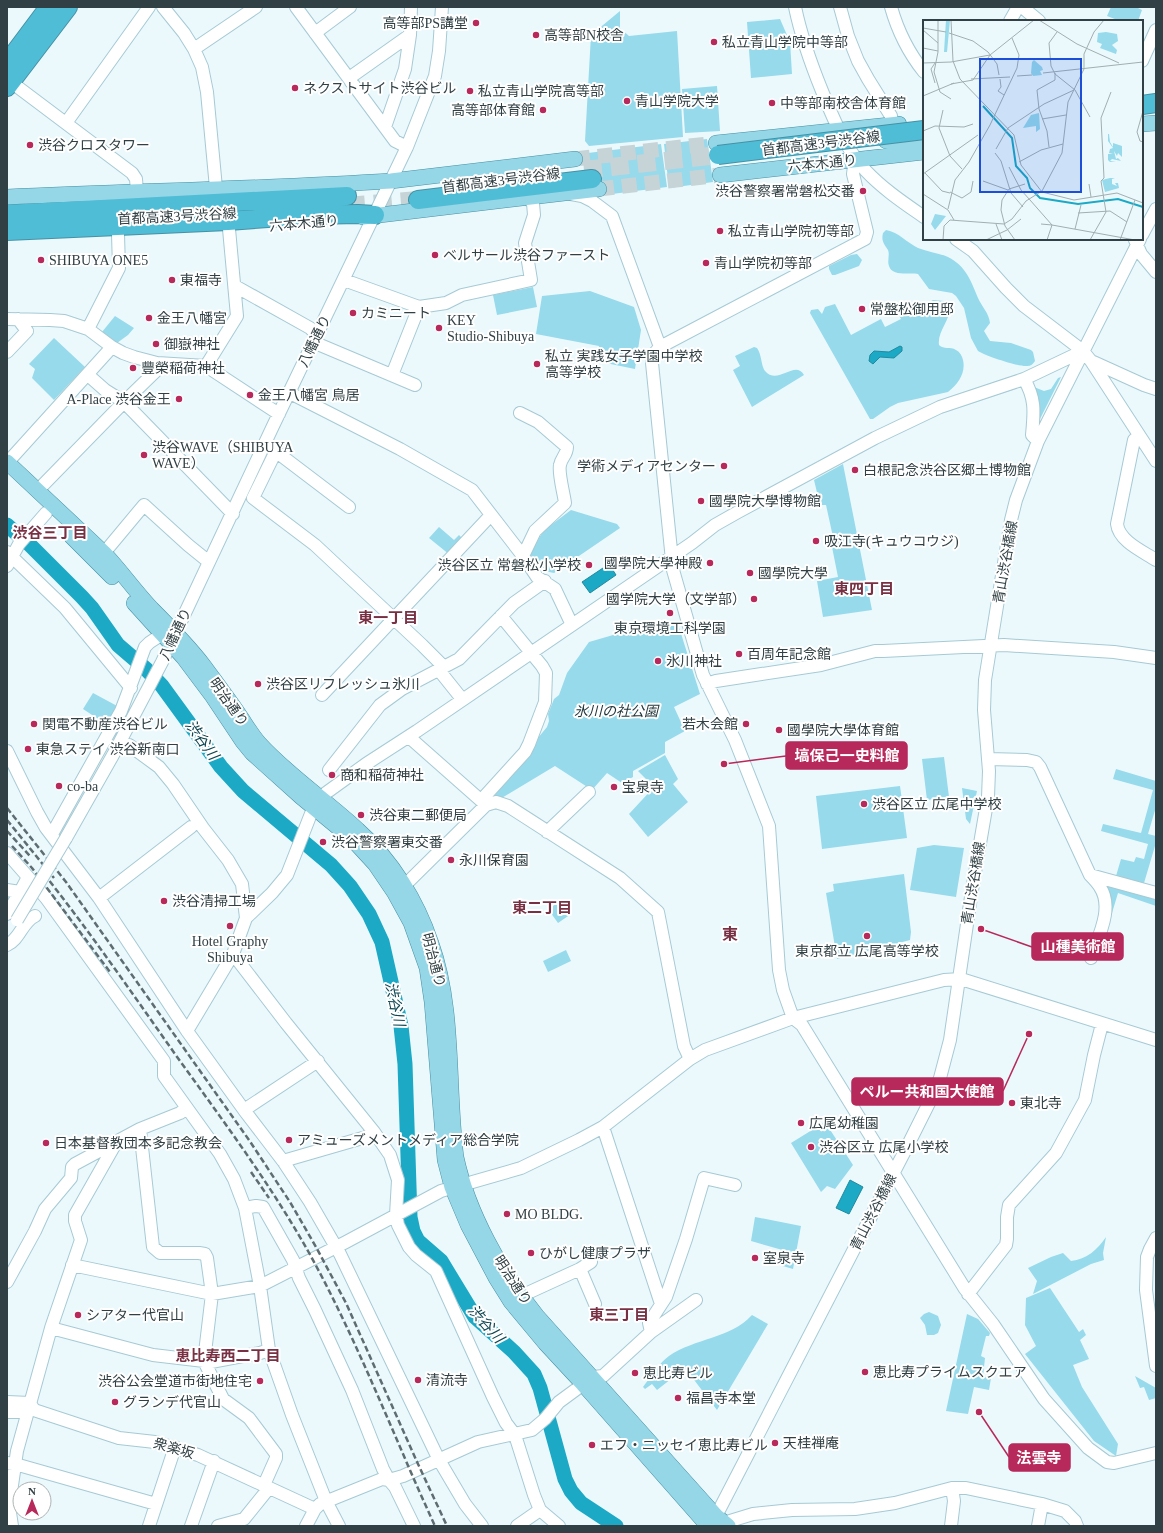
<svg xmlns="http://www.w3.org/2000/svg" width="1163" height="1533" font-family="'Times New Roman','Noto Sans JP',serif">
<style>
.green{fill:#96daeb}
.water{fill:#1ba9c5;stroke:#228a9e}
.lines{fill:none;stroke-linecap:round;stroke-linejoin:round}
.river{stroke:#1ba9c5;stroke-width:15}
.major-tunnel{stroke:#c6d4d8;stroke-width:15;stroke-dasharray:15 8;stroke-linecap:butt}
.highway-tunnel{stroke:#c6d4d8;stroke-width:18;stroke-dasharray:18 9;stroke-linecap:butt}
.minor-casing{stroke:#a6cad4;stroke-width:14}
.major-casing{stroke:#4591a4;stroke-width:16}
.highway-casing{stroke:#4591a4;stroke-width:20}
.minor{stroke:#fff;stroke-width:12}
.major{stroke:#96d7e7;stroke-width:15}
.highway{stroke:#50bdd7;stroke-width:18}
.rail{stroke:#5e6d71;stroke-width:2.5;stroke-dasharray:6 3;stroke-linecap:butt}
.minor-bridge-casing{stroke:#a6cad4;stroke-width:14;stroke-linecap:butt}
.highway-bridge-casing{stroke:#4591a4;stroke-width:20;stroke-linecap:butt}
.minor-bridge{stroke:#fff;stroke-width:12}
.highway-bridge{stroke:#50bdd7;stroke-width:18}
.poi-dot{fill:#b7295a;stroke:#fff;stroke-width:1.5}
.labels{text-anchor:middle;stroke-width:4;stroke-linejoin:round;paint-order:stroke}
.poi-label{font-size:14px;fill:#314044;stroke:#fff;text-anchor:start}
.street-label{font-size:14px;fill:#314044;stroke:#fff}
.park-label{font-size:14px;font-style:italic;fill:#1c3137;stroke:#fff}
.neighbourhood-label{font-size:15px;font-weight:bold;fill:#783144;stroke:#fff}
.water-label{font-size:15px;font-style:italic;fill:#0f4753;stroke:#fff}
.quarter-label{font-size:16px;font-weight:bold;fill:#783144;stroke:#fff}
.inset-river{fill:none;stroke:#1ba9c5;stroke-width:2}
.inset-road{fill:none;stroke:#a1afb3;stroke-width:1}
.view{fill:#1d4ed8;fill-opacity:0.15;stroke:#1d4ed8;stroke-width:2}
.inset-edge{fill:none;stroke:#314044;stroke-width:2}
.leader{fill:none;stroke:#b7295a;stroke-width:1.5}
.callout-dot{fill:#b7295a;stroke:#fff;stroke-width:1.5}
.callout{fill:#b7295a;stroke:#b7295a;stroke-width:1.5}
.callout-label{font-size:15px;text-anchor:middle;font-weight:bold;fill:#fff}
</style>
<rect width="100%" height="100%" fill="#ebf9fd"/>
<path class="green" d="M1111,7H1136L1142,10L1138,21H1120L1107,16Z
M620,11V28L629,36L677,31L683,137L589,146L585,141L591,35Z
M780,19L790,42L792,74L751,78L747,22Z
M717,86L720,131L685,133L682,89Z
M707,139L713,182L669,188L664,144Z
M661,144L667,187L612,194L584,162L588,153Z
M886,230C899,232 907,243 918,248C928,252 939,253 948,257C966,266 971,281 978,298C982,307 989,313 990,323L984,331L990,341L1011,343L1031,350L1033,352L1035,361C1033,364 1031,366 1027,366C1019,367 986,356 978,351L971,338L964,308L956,296L952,293L929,289L918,274C910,272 892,277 889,266C887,261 890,255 888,250C884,244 881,241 883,233Z
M857,254L862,260L859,266L835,275H832L829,269V266L851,255Z
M533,287L537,307L497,315L493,295Z
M590,291L634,307L641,330L635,369L596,361L599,346L536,334L542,296Z
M933,300L944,301L950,307C950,321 937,332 939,345C944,350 950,346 956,350C960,352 962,356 963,360C966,373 958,384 948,392L898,403L890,407L873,419H870L810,313L811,310L818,309L822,314L825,307L835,304L851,335L881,319L885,327L901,319L897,312L904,309L908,315Z
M115,316L134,328L128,335L117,343L102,332Z
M54,338L85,367L54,400L32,378L35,369L29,364Z
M754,347L757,348C762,355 761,366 765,371C778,386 795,359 804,375L752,407L733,370L740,366L735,356Z
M1061,377L1038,423L1034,387L1044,391L1051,389L1058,378Z
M843,464L872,610L823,617L817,581L838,577L832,547L835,546L826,505H820L814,480Z
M571,510L617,524L620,528L554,573L540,570L530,554L543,531Z
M439,527L454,540L459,535L464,540L450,555L429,538Z
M651,624H678L700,694L674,707L685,731L665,742V753L633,771V777L622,783L607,773L592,790L555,766L500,799L493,792L547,727L549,721L548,714L554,699L559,695L567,673L589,642Z
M93,693L119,707L109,726L83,709Z
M665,755L678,779L673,784L688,802L648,837L629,814L654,787L638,771Z
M944,757L949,797L927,800L922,759Z
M1116,769L1156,781V807L1148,834L1156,836V846H1155L1144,883L1116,876L1121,859L1134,862L1136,857L1144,859L1148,844L1101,831L1103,824L1141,833L1153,790L1113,779Z
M900,786L907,838L822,849L816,796Z
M962,788L977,791L970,824L966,819Z
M934,845L964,848L956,897L910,890L917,848Z
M904,874L911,932L910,940L837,959L826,893L834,891L833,884Z
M1104,881L1156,896V906L1118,893L1112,913L1110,912Z
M561,901L571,914L558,923L548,909Z
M566,950L571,961L548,972L543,961Z
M825,1122L853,1165L835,1189L827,1186L821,1192L791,1143Z
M755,1217L801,1226L793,1269L783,1266L786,1251L751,1241Z
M1106,1237L1103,1253L1104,1260L1091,1264L1033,1294L1037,1281L1028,1268L1051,1257L1063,1253L1071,1261C1087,1259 1097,1250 1106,1237Z
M1050,1288L1079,1332L1083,1329L1086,1335L1080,1340L1089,1359L1073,1365L1082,1387L1118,1444L1116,1456L1094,1441L1025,1354L1036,1346L1025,1325L1026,1298Z
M929,1312L938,1316L941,1325L938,1333L934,1335H927L925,1325L920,1318L924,1314Z
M967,1314L978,1319L990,1333L989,1336H986L981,1356L985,1358L983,1376L991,1378L989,1390L974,1387L968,1414L946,1411Z
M752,1315L768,1324L717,1410L685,1368L657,1390L652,1384L645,1389L643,1387C650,1378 660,1362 669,1356C695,1338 730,1339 752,1315Z
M1135,1376L1156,1388V1398L1149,1400L1144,1387L1140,1388Z"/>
<path class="water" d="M900,346L902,347V351L894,358L880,357L873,364L869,361L870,355L874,351L889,352Z
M609,564L616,575L590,593L582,582Z
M850,1180L863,1187L849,1214L836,1208Z"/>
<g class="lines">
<path class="river" d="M7,525L18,535
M29,544L82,597L92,608L118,645L146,669L162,686L221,767L243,791L331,865L350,886L369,914L382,942L401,1026L405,1064L410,1217L413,1231L418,1241L441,1261L475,1317L514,1352L534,1374L540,1388L565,1479L571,1491L581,1503L616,1526"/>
<path class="major-tunnel" d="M575,159L716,143
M599,189L720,175"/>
<path class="highway-tunnel" d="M584,170L718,155
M347,206L418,200"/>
<defs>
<path id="minor" d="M163,7L184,33L194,49L202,67L207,92L216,188
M296,7L395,141L407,147
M795,7C801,36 811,64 822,91C834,120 845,148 866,171C883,189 904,203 924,217
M840,7L848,36L858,61L868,79L891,116L893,125
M891,7C898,32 908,52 924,72
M1022,7L1039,21
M1010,21L1018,7
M315,33L350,7
M194,49L256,7
M1142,61L1156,30
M11,82L132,173L136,179L137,191
M351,82L352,76L410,35
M66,123L149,7
M385,127L405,69L410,35L411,7
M857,160L854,166L853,174L867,232L865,239L660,347L653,355L652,363L673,570L703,675L735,740L769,826L779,970L783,990L793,1018L802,1025L965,1289L993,1324L1044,1399L1088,1448L1107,1462L1114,1463L1156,1453
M571,194L582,196L592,201L612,216L660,347
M1142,235L1156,209
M956,239L973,251L1006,288L1024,306L1083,351L1091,361L1156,461
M1135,240L1141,254L1156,272
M344,280L419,307L446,303L462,295L531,280L525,243L534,215L533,203L527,198
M235,286L310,328L317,335
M7,319L50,320L64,321L88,329L112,347L123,353L134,357L157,363L206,366L279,414
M88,329L119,268L118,234
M313,342L415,385
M7,352L27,331L18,319
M1091,361L1144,385L1156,389
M206,366L237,316L229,229
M88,375L105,390L124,402L233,514
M392,375L419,307
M1024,379C1036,399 1034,413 1032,435L1038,441
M290,393L400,449L472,490L523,556L537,577L555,589L572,625
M520,413L538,422L567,447C567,455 561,458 560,465C558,473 564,494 565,503L535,531L523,556
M1139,436L1134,440L1117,524C1119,541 1142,551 1156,560
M270,447L349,507
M276,451L253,498L315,545L422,645L442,665V674L462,699
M7,463L112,347
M41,494L40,489L43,485L124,402L159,368L157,363
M7,552L65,608L131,688
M104,553L144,505L188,545L209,562
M7,566L19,544L46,513
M707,684L716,681L821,665L875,651H883L1004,645L1114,652L1156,658
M322,695L491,515
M409,737L486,805
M129,745L159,767L173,784L203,828L228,860L242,884L246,918
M7,751L37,812L46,828L99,898L187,1031L244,1110L283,1161L310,1202L340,1254L439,1460L465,1504L482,1526
M988,759L1027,760L1036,762L1040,767L1090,875C1093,878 1097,882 1100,887C1114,908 1098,937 1091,958
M329,770L380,705L402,689L459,659L514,603L545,581
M483,802L485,796L525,752L529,744L545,702L546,673L542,666L501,616
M547,832L589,792
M52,834L121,711L145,647C152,639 161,635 170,633
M66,838L113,755L162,662L273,426L407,147L435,76L439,51L442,7
M7,853L28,877
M1090,875L1156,893
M404,886L486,805L496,802L508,806L620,878L658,912L684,1046L690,1059
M7,890L20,892L28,877L46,898L164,1061V1076L220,1154L234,1179L245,1208L260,1286L269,1350L292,1415L326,1501L339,1526
M99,898L191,827
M7,914L20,892
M7,945C20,939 22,922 35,916
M233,954L286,1023L374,1132L390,1155L398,1180L396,1215L398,1225L409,1247L416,1255L436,1271L493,1397L506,1423L515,1435L534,1495L540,1510L559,1526
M187,1031L233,954L246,918L272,893L287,875L314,806L319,798L366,764L417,731L692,543L715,525L738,512L875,438L940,407L1024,379L1083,351
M244,1110L318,1061
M603,1127L661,1304
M140,1129L153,1247L160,1253H199L205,1254L207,1258L212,1294L204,1361L223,1399L249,1418L276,1454V1458L264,1485
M283,1161L366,1137L374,1132
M245,1208L256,1206L263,1207L293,1260L299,1278L315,1310L352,1390L383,1469L389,1480L395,1487L414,1526
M1156,1238L1150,1249L1147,1257L1146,1290L1156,1366
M72,1265L212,1294L260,1286L346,1242L441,1191L521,1168L579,1140L603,1127L690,1059L705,1050L793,1018L944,980L961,979L1156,1040
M580,1269L591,1262
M7,1282L35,1231L45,1209L71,1178L72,1167L75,1164L140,1129L180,1113L187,1108
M968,1294L1006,1245L1007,1239V1217L1009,1205L1056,1153L1085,1100L1094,1055L1102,1024
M521,1296L580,1269L595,1304
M51,1328L153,1355L204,1361L211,1362L260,1353L269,1350
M651,1332L696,1300
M7,1402L30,1403
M30,1403L34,1410L119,1438L155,1442L198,1455L315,1509
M7,1412H28
M7,1463L15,1464L156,1504
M716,1516L909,1143L933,1095L940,1078L950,1040L972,890L988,797L989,771L984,710L985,680L1011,520L1016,500L1038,441L1140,239
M717,1525L753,1514L792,1510L855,1509L895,1503L952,1488H966L1042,1504L1065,1511L1075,1521L1077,1526
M12,1526L9,1506L17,1451L51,1328L81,1240L75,1221V1215L117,1141
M149,1526L175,1447
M191,1526L214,1461
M218,1526L244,1519L269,1488
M306,1526L315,1509L320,1504L382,1479L389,1480L403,1476L478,1442L532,1430L545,1419L559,1402L593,1377L603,1376L651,1332L649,1323L666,1297L686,1239L704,1178L735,1185
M517,1526L540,1510
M951,1526L954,1501L952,1488
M1038,1526L1042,1504"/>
<path id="major" d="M1142,124L1156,123
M886,141L898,140L924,145
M716,143L899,124
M720,175L924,152
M7,197C135,191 263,189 391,181L575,159
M363,217L599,189
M7,462L104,553C121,571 135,591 152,609C170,627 188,645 204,666C215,681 227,697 238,713C245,723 251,734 259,743C289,776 326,800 358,830C392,860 417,901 431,943C455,1010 447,1087 456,1157C468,1213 501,1272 537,1316L716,1516L728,1526
M71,536L112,577
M134,603L183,657L213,697L243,742L252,753L301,797L352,839L375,864L394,892L411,923L427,968L432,1002L445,1160L452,1187L468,1225L496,1278L511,1302L545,1343L583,1384L708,1526"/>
<path id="highway" d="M7,63L49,7
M7,87L68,7
M1142,105L1156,103
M418,200L592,179
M7,214L347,196
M7,231L228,221L310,215L358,214L375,215"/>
</defs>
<use href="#minor" class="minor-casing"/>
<use href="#major" class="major-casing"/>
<use href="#highway" class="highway-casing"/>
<use href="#minor" class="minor"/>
<use href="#major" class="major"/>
<use href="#highway" class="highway"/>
<path class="rail" d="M7,808L66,882L249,1140L290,1202L316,1247L346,1303L418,1464L447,1526
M7,820L54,878
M7,831L30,856
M12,846L32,868L110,972
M44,874C90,932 132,993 175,1054C221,1118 269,1182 308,1251C357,1339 393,1435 435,1526
M251,1172L269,1198"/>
<defs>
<path id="minor-bridge" d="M17,920L66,838"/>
<path id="highway-bridge" d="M718,155L924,130"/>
</defs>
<use href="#minor-bridge" class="minor-bridge-casing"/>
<use href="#highway-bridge" class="highway-bridge-casing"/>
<use href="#minor-bridge" class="minor-bridge"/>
<use href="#highway-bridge" class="highway-bridge"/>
</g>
<g class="poi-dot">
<circle cx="476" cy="23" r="4"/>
<circle cx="536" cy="35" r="4"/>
<circle cx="714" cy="42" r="4"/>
<circle cx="295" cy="88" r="4"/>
<circle cx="470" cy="91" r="4"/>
<circle cx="627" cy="101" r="4"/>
<circle cx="772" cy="103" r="4"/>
<circle cx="543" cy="110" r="4"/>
<circle cx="30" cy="145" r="4"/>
<circle cx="863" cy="191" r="4"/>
<circle cx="720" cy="231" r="4"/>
<circle cx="435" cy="255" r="4"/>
<circle cx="41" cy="260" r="4"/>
<circle cx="706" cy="263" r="4"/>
<circle cx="172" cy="280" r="4"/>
<circle cx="862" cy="309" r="4"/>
<circle cx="353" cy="313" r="4"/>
<circle cx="149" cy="318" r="4"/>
<circle cx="439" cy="328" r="4"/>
<circle cx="156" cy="344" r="4"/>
<circle cx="537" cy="364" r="4"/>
<circle cx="133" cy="368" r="4"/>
<circle cx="250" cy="395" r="4"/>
<circle cx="179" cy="399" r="4"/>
<circle cx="144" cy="455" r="4"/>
<circle cx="724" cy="466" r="4"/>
<circle cx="855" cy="470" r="4"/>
<circle cx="701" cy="501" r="4"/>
<circle cx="816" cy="541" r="4"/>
<circle cx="710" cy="563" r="4"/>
<circle cx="589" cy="565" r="4"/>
<circle cx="750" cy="573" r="4"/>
<circle cx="754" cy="599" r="4"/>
<circle cx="670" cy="613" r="4"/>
<circle cx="739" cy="654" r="4"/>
<circle cx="658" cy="661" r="4"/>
<circle cx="258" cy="684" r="4"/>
<circle cx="34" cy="724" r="4"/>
<circle cx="746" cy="724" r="4"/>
<circle cx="779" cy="730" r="4"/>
<circle cx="28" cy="749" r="4"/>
<circle cx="332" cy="775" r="4"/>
<circle cx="59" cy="786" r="4"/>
<circle cx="614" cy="787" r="4"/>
<circle cx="864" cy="804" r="4"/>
<circle cx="361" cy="815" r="4"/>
<circle cx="323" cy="842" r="4"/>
<circle cx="451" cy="860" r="4"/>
<circle cx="164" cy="901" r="4"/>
<circle cx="230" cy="926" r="4"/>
<circle cx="867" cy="936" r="4"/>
<circle cx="1012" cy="1103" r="4"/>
<circle cx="801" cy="1123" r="4"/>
<circle cx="289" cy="1140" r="4"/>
<circle cx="46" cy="1143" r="4"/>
<circle cx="811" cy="1147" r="4"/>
<circle cx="507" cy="1214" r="4"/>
<circle cx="531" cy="1253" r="4"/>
<circle cx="755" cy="1258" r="4"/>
<circle cx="78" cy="1315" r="4"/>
<circle cx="865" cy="1372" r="4"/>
<circle cx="635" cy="1373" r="4"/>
<circle cx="418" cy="1380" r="4"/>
<circle cx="260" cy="1381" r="4"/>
<circle cx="678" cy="1398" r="4"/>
<circle cx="115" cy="1402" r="4"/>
<circle cx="775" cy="1443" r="4"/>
<circle cx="592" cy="1445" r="4"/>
</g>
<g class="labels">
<g class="poi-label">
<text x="468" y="28" text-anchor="end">高等部PS講堂</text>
<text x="544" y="40">高等部N校舎</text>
<text x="722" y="47">私立青山学院中等部</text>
<text x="303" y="93">ネクストサイト渋谷ビル</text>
<text x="478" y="96">私立青山学院高等部</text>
<text x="635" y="106">青山学院大学</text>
<text x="780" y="108">中等部南校舎体育館</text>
<text x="535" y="115" text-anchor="end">高等部体育館</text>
<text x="38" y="150">渋谷クロスタワー</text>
<text x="855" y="196" text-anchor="end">渋谷警察署常磐松交番</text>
<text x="728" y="236">私立青山学院初等部</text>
<text x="443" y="260">ベルサール渋谷ファースト</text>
<text x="49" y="265">SHIBUYA ONE5</text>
<text x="714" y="268">青山学院初等部</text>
<text x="180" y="285">東福寺</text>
<text x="870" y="314">常盤松御用邸</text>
<text x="361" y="318">カミニート</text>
<text x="157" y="323">金王八幡宮</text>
<text x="447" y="325">KEY<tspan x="447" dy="16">Studio-Shibuya</tspan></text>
<text x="164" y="349">御嶽神社</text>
<text x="545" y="361">私立 実践女子学園中学校<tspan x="545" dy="16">高等学校</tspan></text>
<text x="141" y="373">豐榮稲荷神社</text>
<text x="258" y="400">金王八幡宮 鳥居</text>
<text x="171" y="404" text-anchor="end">A-Place 渋谷金王</text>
<text x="152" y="452">渋谷WAVE（SHIBUYA<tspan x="152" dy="16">WAVE）</tspan></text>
<text x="716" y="471" text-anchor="end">学術メディアセンター</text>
<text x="863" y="475">白根記念渋谷区郷土博物館</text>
<text x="709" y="506">國學院大學博物館</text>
<text x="824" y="546">吸江寺(キュウコウジ)</text>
<text x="702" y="568" text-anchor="end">國學院大學神殿</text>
<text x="581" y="570" text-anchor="end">渋谷区立 常磐松小学校</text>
<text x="758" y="578">國學院大學</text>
<text x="746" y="604" text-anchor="end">國学院大学（文学部）</text>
<text x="670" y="633" text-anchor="middle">東京環境工科学園</text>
<text x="747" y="659">百周年記念館</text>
<text x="666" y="666">氷川神社</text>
<text x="266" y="689">渋谷区リフレッシュ氷川</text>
<text x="42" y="729">関電不動産渋谷ビル</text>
<text x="738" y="729" text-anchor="end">若木会館</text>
<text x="787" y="735">國學院大學体育館</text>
<text x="36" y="754">東急ステイ 渋谷新南口</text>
<text x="340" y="780">商和稲荷神社</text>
<text x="67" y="791">co-ba</text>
<text x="622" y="792">宝泉寺</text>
<text x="872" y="809">渋谷区立 広尾中学校</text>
<text x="369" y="820">渋谷東二郵便局</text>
<text x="331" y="847">渋谷警察署東交番</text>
<text x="459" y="865">永川保育園</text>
<text x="172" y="906">渋谷清掃工場</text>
<text x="230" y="946" text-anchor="middle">Hotel Graphy<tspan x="230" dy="16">Shibuya</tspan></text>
<text x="867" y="956" text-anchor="middle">東京都立 広尾高等学校</text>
<text x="1020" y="1108">東北寺</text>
<text x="809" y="1128">広尾幼稚園</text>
<text x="297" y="1145">アミューズメントメディア総合学院</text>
<text x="54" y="1148">日本基督教団本多記念教会</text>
<text x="819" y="1152">渋谷区立 広尾小学校</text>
<text x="515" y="1219">MO BLDG.</text>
<text x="539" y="1258">ひがし健康プラザ</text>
<text x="763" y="1263">室泉寺</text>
<text x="86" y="1320">シアター代官山</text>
<text x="873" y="1377">恵比寿プライムスクエア</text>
<text x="643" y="1378">恵比寿ビル</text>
<text x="426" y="1385">清流寺</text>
<text x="252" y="1386" text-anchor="end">渋谷公会堂道市街地住宅</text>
<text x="686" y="1403">福昌寺本堂</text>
<text x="123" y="1407">グランデ代官山</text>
<text x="783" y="1448">天桂禅庵</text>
<text x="600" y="1450">エフ・ニッセイ恵比寿ビル</text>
</g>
<g class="street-label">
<text transform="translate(821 143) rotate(-7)" y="5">首都高速3号渋谷線</text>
<text transform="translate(822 163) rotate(-6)" y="5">六本木通り</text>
<text transform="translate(501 180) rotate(-7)" y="5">首都高速3号渋谷線</text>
<text transform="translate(177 216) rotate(-3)" y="5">首都高速3号渋谷線</text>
<text transform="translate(304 223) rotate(-5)" y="5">六本木通り</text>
<text transform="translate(314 341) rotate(-64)" y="5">八幡通り</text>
<text transform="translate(1005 562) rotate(-80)" y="5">青山渋谷橋線</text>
<text transform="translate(175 634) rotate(-65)" y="5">八幡通り</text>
<text transform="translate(229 702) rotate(55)" y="5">明治通り</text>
<text transform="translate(973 883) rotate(-81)" y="5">青山渋谷橋線</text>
<text transform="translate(434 960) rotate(75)" y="5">明治通り</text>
<text transform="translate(873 1212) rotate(-63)" y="5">青山渋谷橋線</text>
<text transform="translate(513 1280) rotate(57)" y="5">明治通り</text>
<text transform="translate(174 1448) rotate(16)" y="5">衆楽坂</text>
</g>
<g class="park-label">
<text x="616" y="716">氷川の社公園</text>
</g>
<g class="neighbourhood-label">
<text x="50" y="538">渋谷三丁目</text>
<text x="864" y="594">東四丁目</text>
<text x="388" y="623">東一丁目</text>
<text x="542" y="913">東二丁目</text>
<text x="619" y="1320">東三丁目</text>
<text x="228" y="1361">恵比寿西二丁目</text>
</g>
<g class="water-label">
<text transform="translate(202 740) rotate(54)" y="5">渋谷川</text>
<text transform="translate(395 1004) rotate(78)" y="5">渋谷川</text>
<text transform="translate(486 1324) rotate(48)" y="5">渋谷川</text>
</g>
<g class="quarter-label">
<text x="730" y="940">東</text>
</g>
</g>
<g transform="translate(923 20)">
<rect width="220" height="220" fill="#ebf9fd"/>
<path d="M23,0H27L24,32H21ZM183,12L194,14L195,21L189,25L194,30L193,34L177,28L179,24L174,22L175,13ZM111,40L119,47L120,50L117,51L119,55L110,56L108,53L109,42ZM116,93L117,109L113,112V106L100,108L108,95ZM179,114H186L187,122L190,127V123L199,126V137L195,133L194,136L191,131L193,139L195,138L198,141L189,139L187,141L193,142H187L185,140V134H190L186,133L187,129L190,128L185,121V114ZM187,158H192L189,159V164L194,166L192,163H195L196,168L182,172L179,160ZM12,194L23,196L12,210L8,204Z" fill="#96daeb"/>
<path class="inset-river" d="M60,86L89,118L93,146L104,158L107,168L117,178L155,184L195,179L220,187"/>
<path class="inset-road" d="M15,0V32L11,52L17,72L28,79M28,0L30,41L37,59L91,115L98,145L119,172L151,180L194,173L220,183M116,0L154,24L196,43M0,8L23,12M0,10L15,23M134,12L126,23L128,46L132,54L152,70L167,97M26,13L50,21L65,32L74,44L76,55M0,28L15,31M0,43L28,42L67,35M161,49V34L171,12L181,0M120,53L220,42M94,56L109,55M48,59L87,57M77,59L78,67L75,71L81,75M12,63L8,49L12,43M28,64L50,60L67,35L111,0M0,76L31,63M20,90L16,108L27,136L39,149M220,91L214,112L217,121L220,122M119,99L143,95M0,111L12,106L41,107L50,104M126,127L124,111L116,89L114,70L132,60V53M73,129L85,108L121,84L151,70M72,133L78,141L88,173L100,187M96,142L118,130L140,124M86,147L98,170L107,180M2,153L19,171L27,173M0,154L55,115M60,161L85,170M166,164L168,177M86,169L79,180L78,190L82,206L92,220M86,169L102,164M119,171L139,133L145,82L161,49M27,172L39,178L48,172L50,161M0,174L25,190L31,200M107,180L129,205L212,220M25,189L32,160L46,142L67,105L94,48L96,35L89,18M155,193L187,191L204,202M73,204L79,220M118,204L129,205L124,220M152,209L158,185M20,220L21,206L27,200L81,204L89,199L103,181L119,171M63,220L84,210L98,199M167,220L183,192L178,161L181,158L178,98L188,72M197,220L212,180"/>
<path class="view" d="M57,39H158V172H57Z"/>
<rect width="220" height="220" class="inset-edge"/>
</g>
<path class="leader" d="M724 764L786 756M981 929L1032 947M1029 1034L1003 1091M979 1412L1009 1457"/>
<g class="callout-dot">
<circle cx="724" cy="764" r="4"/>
<circle cx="981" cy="929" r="4"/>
<circle cx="1029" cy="1034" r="4"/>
<circle cx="979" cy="1412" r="4"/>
</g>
<g class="callout">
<rect x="786" y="742" width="121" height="27" rx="4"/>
<rect x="1032" y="933" width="91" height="27" rx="4"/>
<rect x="852" y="1078" width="151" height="27" rx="4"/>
<rect x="1009" y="1444" width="61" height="27" rx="4"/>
</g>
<g class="callout-label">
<text x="847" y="761">塙保己一史料館</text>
<text x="1078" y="952">山種美術館</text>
<text x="927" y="1097">ペルー共和国大使館</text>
<text x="1039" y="1463">法雲寺</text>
</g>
<rect width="1163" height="1533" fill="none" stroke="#314044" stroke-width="16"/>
<g transform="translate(32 1501)"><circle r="19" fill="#ffffff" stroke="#adb3b4"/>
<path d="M0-3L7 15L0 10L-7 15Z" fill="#b7295a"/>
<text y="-6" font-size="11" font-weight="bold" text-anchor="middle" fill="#314044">N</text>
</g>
</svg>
